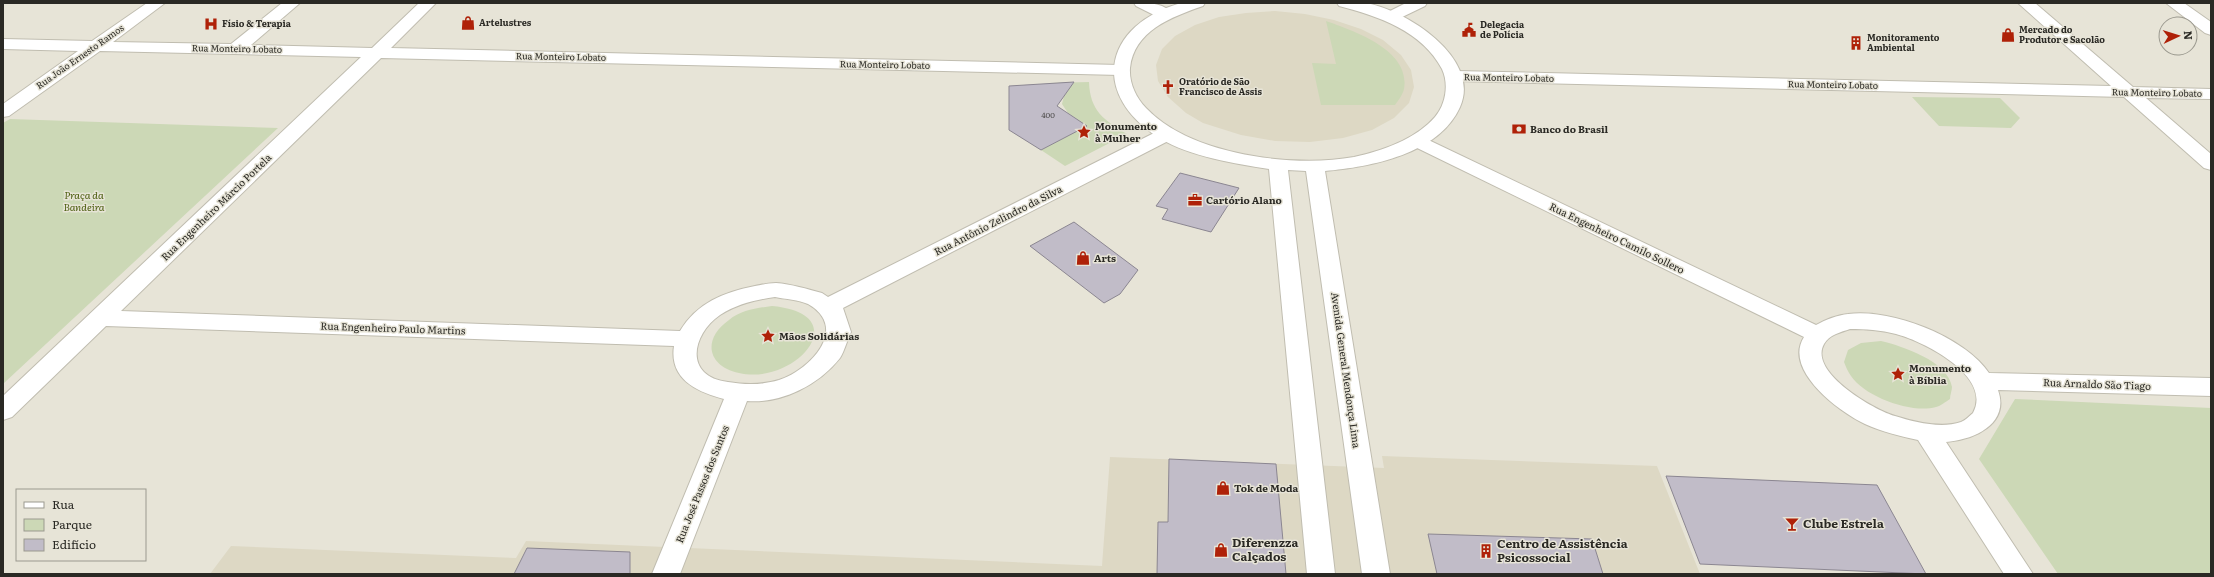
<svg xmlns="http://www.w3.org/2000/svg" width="2214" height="577" font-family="Literata,serif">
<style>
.built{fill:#ddd8c4}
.green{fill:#ccd8b6}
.building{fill:#c1bcc8;stroke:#8b8691}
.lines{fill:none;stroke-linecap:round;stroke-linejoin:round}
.minor-casing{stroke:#c0bdb0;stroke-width:2}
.tertiary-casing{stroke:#c0bdb0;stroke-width:2}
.minor{fill:#fff;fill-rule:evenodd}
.tertiary{fill:#fff;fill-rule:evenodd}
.labels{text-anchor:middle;stroke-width:3;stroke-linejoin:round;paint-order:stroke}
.number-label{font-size:8px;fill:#504e4d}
.far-poi-label{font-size:9px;font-weight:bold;fill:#2a2924;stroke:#e7e4d7;text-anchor:start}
.far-street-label{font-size:9px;fill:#2a2924;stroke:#e7e4d7}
.poi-label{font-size:10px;font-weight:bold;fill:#2a2924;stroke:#e7e4d7;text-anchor:start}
.park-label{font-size:10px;font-style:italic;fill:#4b5d0e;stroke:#e7e4d7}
.street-label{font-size:10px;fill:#2a2924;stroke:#e7e4d7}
.near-poi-label{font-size:12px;font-weight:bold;fill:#2a2924;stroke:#e7e4d7;text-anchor:start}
</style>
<rect width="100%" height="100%" fill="#e7e4d7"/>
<path class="built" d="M1275,11L1305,14L1334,20L1361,29L1383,40L1401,55L1411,70L1414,87L1409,103L1394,118L1372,130L1343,138L1310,142L1275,141L1241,135L1203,123L1186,113L1168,97L1158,81L1156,65L1162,49L1175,36L1195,25L1219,17L1246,13Z
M1382,456L1657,466L1700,574H210L231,546L516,558L526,541L1102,566L1110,457L1384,468Z"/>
<path class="green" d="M1326,21C1354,31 1411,50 1404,89C1403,94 1398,101 1395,105H1321L1312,63L1336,64Z
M1089,82C1090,111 1104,120 1127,134L1065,166L1041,150L1087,126L1068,113L1062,104L1064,96L1070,88L1050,83Z
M1912,97L2000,98L2020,118L2011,128L1939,126Z
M10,119L278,128L3,384V123Z
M772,306C858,314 795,386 739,373C707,366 702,339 729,320C741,310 757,308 772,306Z
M1881,341C1902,346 1948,361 1952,387C1952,390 1950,395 1950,399C1945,402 1941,406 1936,407C1912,414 1865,397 1851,376C1848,372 1846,367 1844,362L1848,350L1861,343Z
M2015,399L2211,408V574H2058L1979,459Z"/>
<path class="building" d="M1074,82L1057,106L1087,126L1041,150L1009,130V86Z
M1180,173L1239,188L1211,232L1162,219L1168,209L1156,206Z
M1074,222L1138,270L1120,294L1104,303L1030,246Z
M1169,459L1276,464L1286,574H1157L1158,522H1168Z
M1666,476L1877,485L1926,574L1700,564Z
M1428,534L1592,539L1603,574H1437Z
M527,548L630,552V574H514Z"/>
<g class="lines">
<defs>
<path id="minor" d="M147,3H165L113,42L231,44L282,3H300L251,45L372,48L419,3H436L391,48L1120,65L1126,66L1129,70L1126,74L1120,75L381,58L121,311L680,331C697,303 724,292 755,286C761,285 769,283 776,283C791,284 807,289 822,293L828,297L1160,130L1167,128L1174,130L1176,134L1174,138L843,308L851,332C847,340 845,350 840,358C819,385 781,404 747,401L680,574H652L724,399C697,392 669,379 674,346L106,326L12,417L3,420V396L361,57L100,51L9,116L3,117V104L78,51L3,49V39L92,41ZM775,297C785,299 799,300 808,304C850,328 810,370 779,380C762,385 746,385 728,382C684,377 691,335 720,315C737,304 755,300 775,297Z
M1134,3C1147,3 1164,2 1172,14L1170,17H1158L1136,6Z
M1406,3H1427L1425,6L1396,20H1384L1382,17L1384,14Z
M2018,3H2035L2133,87L2211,89V99L2146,98L2211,154V170L2204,168L2124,97L1455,81L1449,80L1446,76L1449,72L1455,71L2111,86Z
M2166,3H2184L2211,22V35L2205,33Z
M1418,135L1816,325C1825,320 1838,315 1848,314C1891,308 1965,337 1989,373L2211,378V396L1998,390C2010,424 1974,440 1946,442L2033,574H2004L1918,440C1900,436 1882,432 1865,424C1839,412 1783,370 1804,337L1411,145L1409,141L1411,137ZM1850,329C1865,329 1881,330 1896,334C1923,341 1993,376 1973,413C1969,416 1966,420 1961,422C1941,429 1914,422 1895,416C1874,410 1808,372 1824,344C1829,335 1841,332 1850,329Z"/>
<path id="tertiary" d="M1181,3H1205L1203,6C1171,17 1134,31 1130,68C1129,83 1136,98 1146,108C1190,155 1293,168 1354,157C1382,151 1416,139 1435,117C1446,104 1449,84 1442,69C1422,31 1378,16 1339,6L1337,3C1346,3 1356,2 1365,3C1405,9 1482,58 1460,107C1439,154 1371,167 1325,171L1390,574H1362L1306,171L1288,170L1335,574H1307L1269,169C1236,164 1189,156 1161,139C1089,95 1103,25 1181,3Z"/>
</defs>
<use href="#minor" class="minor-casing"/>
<use href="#tertiary" class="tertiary-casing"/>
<use href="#minor" class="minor"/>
<use href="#tertiary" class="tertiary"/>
</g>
<defs>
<symbol id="shop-bare" viewBox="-9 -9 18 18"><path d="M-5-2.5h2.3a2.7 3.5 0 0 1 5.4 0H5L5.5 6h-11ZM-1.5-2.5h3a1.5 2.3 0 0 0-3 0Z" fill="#af2108" stroke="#e7e4d7" stroke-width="2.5" paint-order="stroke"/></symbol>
<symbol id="hospital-bare" viewBox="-9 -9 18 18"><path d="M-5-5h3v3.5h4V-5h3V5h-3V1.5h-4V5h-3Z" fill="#af2108" stroke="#e7e4d7" stroke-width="2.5" paint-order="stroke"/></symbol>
<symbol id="civic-bare" viewBox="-9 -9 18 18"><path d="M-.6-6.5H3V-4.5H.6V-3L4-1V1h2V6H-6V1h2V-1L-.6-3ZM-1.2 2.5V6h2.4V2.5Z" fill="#af2108" stroke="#e7e4d7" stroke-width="2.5" paint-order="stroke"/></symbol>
<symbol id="building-bare" viewBox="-9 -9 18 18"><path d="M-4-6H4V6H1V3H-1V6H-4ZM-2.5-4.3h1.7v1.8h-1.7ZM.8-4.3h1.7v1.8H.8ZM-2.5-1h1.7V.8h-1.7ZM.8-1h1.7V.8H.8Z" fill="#af2108" stroke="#e7e4d7" stroke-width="2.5" paint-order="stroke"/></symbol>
<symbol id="church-bare" viewBox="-9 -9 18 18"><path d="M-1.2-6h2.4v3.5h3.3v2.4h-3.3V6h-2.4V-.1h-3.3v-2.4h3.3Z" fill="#af2108" stroke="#e7e4d7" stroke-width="2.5" paint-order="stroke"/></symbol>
<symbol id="bank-bare" viewBox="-9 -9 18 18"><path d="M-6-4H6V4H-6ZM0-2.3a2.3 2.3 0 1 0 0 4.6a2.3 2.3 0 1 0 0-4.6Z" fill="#af2108" stroke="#e7e4d7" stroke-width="2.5" paint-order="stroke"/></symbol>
<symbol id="sight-bare" viewBox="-9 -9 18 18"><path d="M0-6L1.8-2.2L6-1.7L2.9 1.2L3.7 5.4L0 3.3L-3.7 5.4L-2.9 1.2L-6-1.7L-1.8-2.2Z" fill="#af2108" stroke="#e7e4d7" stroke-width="2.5" paint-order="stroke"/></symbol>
<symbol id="office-bare" viewBox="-9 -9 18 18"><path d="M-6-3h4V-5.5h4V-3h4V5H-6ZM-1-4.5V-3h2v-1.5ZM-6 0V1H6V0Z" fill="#af2108" stroke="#e7e4d7" stroke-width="2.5" paint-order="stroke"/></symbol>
<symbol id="bar-bare" viewBox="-9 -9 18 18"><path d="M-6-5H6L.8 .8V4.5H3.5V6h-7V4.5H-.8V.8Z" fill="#af2108" stroke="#e7e4d7" stroke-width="2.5" paint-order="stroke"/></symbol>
</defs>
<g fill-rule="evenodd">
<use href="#shop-bare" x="458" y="13" width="20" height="20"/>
<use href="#hospital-bare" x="201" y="14" width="20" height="20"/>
<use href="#civic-bare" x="1459" y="20" width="20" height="20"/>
<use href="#shop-bare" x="1998" y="25" width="20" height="20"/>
<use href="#building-bare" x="1846" y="33" width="20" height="20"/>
<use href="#church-bare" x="1158" y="77" width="20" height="20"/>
<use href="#bank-bare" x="1509" y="119" width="20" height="20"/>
<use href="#sight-bare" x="1074" y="122" width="20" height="20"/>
<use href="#office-bare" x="1185" y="190" width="20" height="20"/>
<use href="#shop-bare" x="1073" y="248" width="20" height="20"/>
<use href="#sight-bare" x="758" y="326" width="20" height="20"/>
<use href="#sight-bare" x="1888" y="364" width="20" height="20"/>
<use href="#shop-bare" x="1213" y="478" width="20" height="20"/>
<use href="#bar-bare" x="1782" y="514" width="20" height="20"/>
<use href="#shop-bare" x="1211" y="540" width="20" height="20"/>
<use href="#building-bare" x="1476" y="541" width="20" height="20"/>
</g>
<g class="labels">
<g class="number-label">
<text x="1048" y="118">400</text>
</g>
<g class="far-poi-label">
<text x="479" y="26">Artelustres</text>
<text x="222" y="27">Físio &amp; Terapia</text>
<text x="1480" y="28">Delegacia<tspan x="1480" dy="10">de Polícia</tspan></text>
<text x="2019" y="33">Mercado do<tspan x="2019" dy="10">Produtor e Sacolão</tspan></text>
<text x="1867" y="41">Monitoramento<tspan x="1867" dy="10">Ambiental</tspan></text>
<text x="1179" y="85">Oratório de São<tspan x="1179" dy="10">Francisco de Assis</tspan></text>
</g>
<g class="far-street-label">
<text transform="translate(237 49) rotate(1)" y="3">Rua Monteiro Lobato</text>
<text transform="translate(80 57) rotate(-35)" y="3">Rua João Ernesto Ramos</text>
<text transform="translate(561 57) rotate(1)" y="3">Rua Monteiro Lobato</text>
<text transform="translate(885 65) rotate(1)" y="3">Rua Monteiro Lobato</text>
<text transform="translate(1509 78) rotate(1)" y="3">Rua Monteiro Lobato</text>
<text transform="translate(1833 85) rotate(1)" y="3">Rua Monteiro Lobato</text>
<text transform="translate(2157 93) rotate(1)" y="3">Rua Monteiro Lobato</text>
</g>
<g class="poi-label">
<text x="1095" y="130">Monumento<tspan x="1095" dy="12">à Mulher</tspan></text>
<text x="1530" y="133">Banco do Brasil</text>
<text x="1206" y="204">Cartório Alano</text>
<text x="1094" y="262">Arts</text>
<text x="779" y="340">Mãos Solidárias</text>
<text x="1909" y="372">Monumento<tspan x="1909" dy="12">à Bíblia</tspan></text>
<text x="1234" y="492">Tok de Moda</text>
</g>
<g class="park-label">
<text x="84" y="199">Praça da<tspan x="84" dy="12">Bandeira</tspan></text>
</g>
<g class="street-label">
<text transform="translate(216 207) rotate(-44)" y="4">Rua Engenheiro Márcio Portela</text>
<text transform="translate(998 220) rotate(-27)" y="4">Rua Antônio Zelindro da Silva</text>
<text transform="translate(1617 238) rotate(26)" y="4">Rua Engenheiro Camilo Sollero</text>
<text transform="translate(393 328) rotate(2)" y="4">Rua Engenheiro Paulo Martins</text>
<text transform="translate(1346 370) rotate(82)" y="4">Avenida General Mendonça Lima</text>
<text transform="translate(2097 384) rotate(2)" y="4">Rua Arnaldo São Tiago</text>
<text transform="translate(702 484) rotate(-68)" y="4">Rua José Passos dos Santos</text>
</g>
<g class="near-poi-label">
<text x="1803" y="528">Clube Estrela</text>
<text x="1232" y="547">Diferenzza<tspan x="1232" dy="14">Calçados</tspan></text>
<text x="1497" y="548">Centro de Assistência<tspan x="1497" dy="14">Psicossocial</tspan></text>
</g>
</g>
<rect width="2214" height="577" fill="none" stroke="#2a2924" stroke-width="8"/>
<rect x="16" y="489" width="130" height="72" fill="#e7e4d7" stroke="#9b998f"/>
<rect x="24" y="502" width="20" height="6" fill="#ffffff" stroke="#9b998f"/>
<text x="52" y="509" font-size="12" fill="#2a2924">Rua</text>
<rect x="24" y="519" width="20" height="12" fill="#ccd8b6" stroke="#9b998f"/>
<text x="52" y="529" font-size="12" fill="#2a2924">Parque</text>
<rect x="24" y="539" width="20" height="12" fill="#c1bcc8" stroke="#9b998f"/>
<text x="52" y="549" font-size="12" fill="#2a2924">Edifício</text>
<g transform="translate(2178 36) rotate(86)"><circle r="19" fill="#e7e4d7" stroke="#9b998f"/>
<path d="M0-3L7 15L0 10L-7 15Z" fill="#af2108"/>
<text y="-6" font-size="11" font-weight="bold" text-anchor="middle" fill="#2a2924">N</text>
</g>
</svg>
